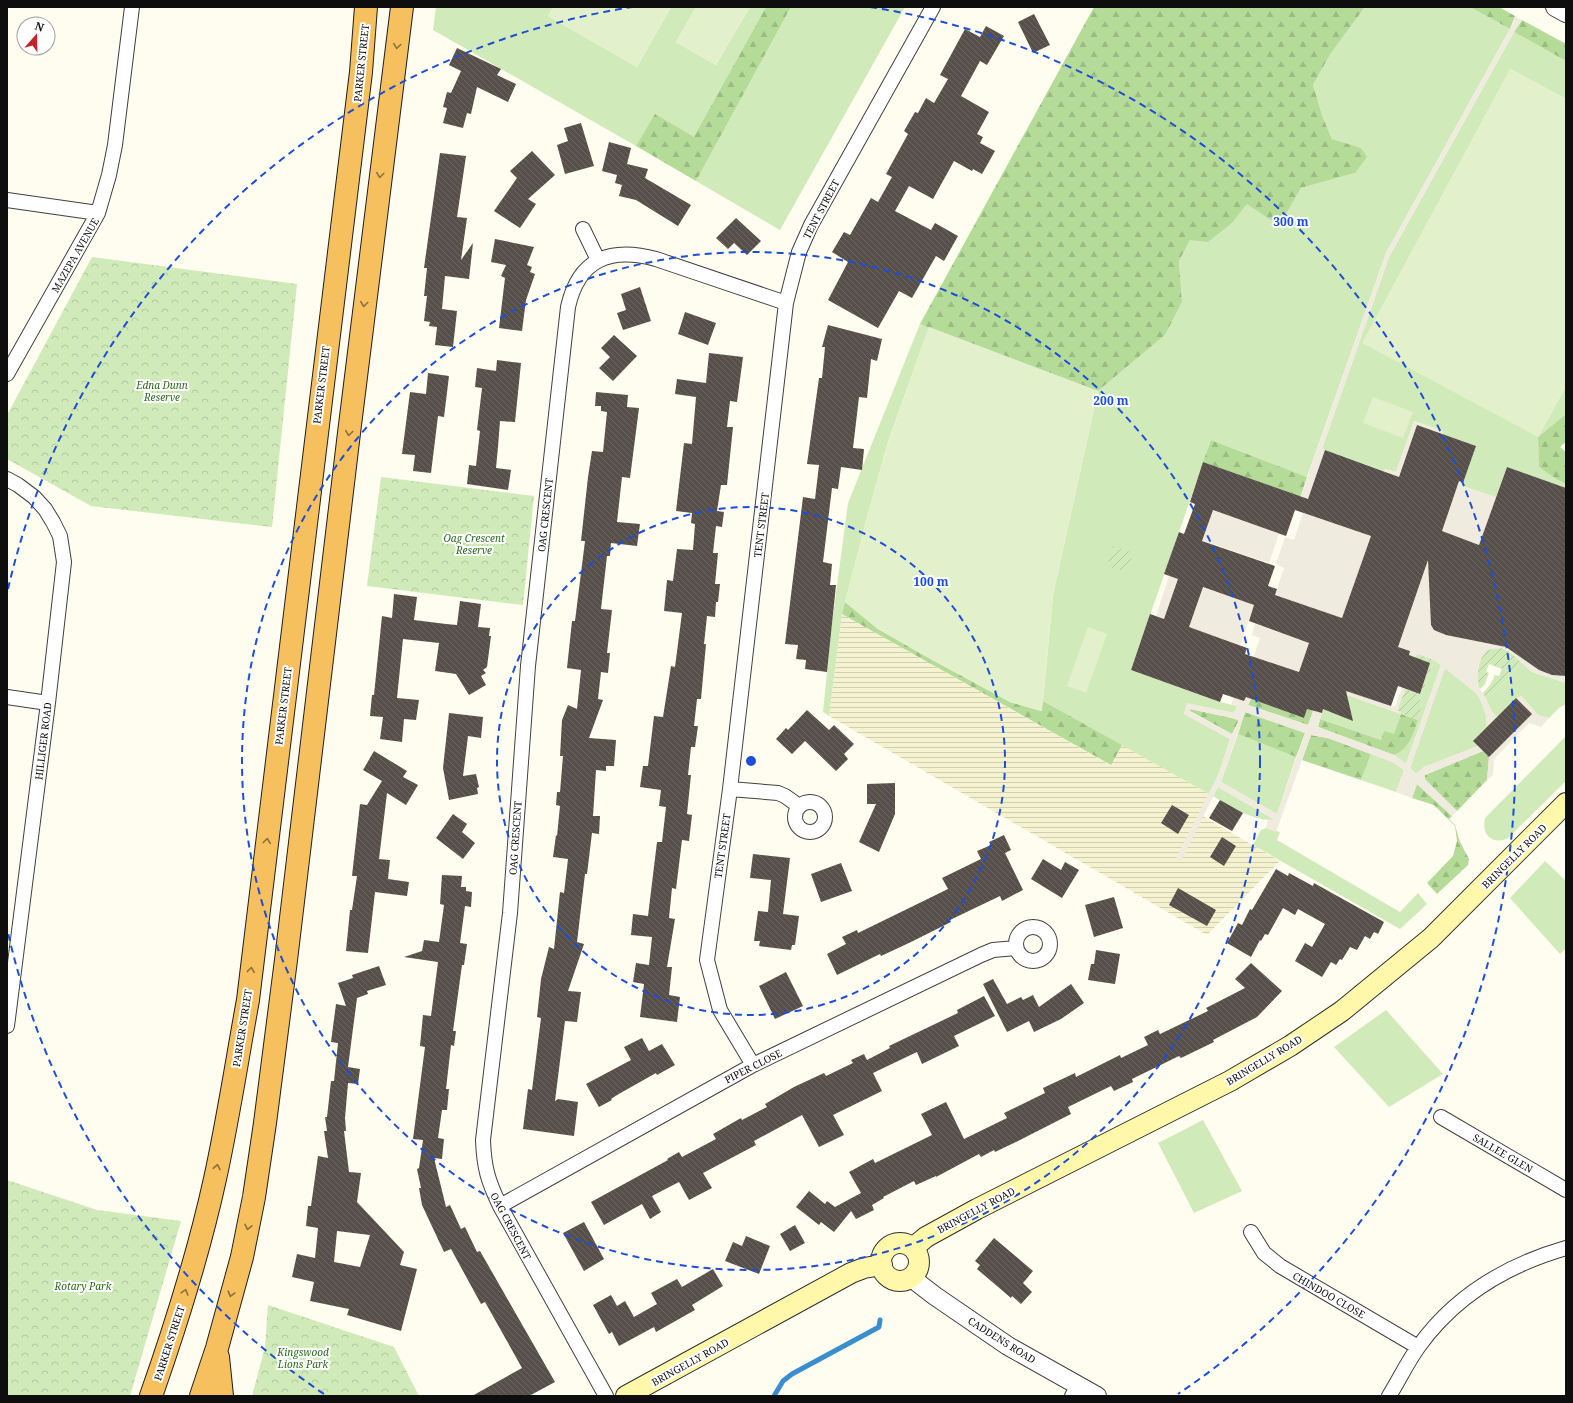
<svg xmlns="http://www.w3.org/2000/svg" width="1573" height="1403" font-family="'Noto Serif',serif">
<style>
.farmland{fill:url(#farmland-rules)}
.grass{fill:#d1eab9}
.forest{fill:url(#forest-firs)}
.park{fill:url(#park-crowns)}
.garden{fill:url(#garden-furrows)}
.pitch{fill:#e2f1cb}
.plaza{fill:#efebde;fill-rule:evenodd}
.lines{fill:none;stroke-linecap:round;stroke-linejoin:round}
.stream{stroke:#3a8ece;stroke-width:5}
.building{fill:url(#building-back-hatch);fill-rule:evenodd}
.minor-casing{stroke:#414141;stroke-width:16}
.tertiary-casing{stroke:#414141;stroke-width:20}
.secondary-casing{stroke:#303030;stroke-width:22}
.trunk-casing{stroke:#1f1f1f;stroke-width:24}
.minor{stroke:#fff;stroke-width:14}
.tertiary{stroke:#fff;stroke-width:18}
.secondary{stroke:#fff8ab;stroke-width:20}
.trunk{stroke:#f7c05e;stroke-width:22}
.oneway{stroke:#8e703a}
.ring{fill:none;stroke:#1d4ed8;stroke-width:2;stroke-dasharray:7 5}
.labels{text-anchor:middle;stroke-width:4;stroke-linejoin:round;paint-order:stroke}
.street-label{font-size:10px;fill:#0e0e0e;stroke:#fff}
.park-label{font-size:10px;font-style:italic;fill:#2a671d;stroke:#fff}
.centre{fill:#1d4ed8;stroke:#fff;stroke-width:2}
.ring-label{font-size:12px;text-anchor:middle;font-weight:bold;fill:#1d4ed8;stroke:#fff;stroke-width:4;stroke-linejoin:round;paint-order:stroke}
</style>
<defs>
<pattern id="farmland-rules" width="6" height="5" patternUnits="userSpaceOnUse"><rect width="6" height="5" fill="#f5f3cf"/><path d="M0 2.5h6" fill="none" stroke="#d1cfb1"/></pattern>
<pattern id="forest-firs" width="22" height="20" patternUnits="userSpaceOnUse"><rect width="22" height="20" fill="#b4db98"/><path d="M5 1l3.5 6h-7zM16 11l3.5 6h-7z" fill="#9abb82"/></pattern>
<pattern id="park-crowns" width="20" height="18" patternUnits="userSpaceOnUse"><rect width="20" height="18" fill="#d1eab9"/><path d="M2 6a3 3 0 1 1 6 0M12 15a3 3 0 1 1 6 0" fill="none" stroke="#b2c89e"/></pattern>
<pattern id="garden-furrows" width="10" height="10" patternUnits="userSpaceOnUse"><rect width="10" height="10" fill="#d1eab9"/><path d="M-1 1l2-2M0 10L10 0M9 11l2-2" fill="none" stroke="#b2c89e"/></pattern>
<pattern id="building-back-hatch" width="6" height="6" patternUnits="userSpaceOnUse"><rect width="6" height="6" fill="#57504a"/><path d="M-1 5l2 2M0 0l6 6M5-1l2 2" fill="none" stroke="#6a6560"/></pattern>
</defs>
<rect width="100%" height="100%" fill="#fffcf0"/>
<path class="farmland" d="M842,614L1110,765L1122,745L1209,794L1199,814L1280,861L1207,935L829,716Z"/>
<path class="grass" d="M436,7H553L548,16L637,67L671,7H696L676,42L716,65L750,7H766L694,138L655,115L636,146L433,30Z
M791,7H905L780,230L696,181Z
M1365,7H1470L1510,29L1386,253L1307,477L1211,440L1131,670L1220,702L1237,706L1235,713L1187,704L1184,714L1230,739L1219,773L1209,794L1043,701L1053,595L1098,391L1165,335L1182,302L1179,261L1190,240L1233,222L1247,204L1286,214L1301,188L1355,173L1342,143L1332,139L1323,118L1313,85L1331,53Z
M1514,32L1566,61V99L1510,69L1538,437L1566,386V414L1538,437L1539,467L1556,479L1566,484V488L1507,467L1496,497L1462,486L1476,446L1442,434L1443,431L1414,421L1396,472L1385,469L1384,471L1322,449L1389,257Z
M920,324L929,327L888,442L867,517L842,614L829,716L823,712L832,623L848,503Z
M1434,660L1441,665L1406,764L1394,755C1413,747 1417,722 1422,704L1420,700Z
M1521,662L1532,672L1566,683V704L1559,708L1549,718L1538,715L1521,696L1498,717L1492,712L1486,699L1510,677Z
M1445,668L1476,693L1480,699L1486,715L1487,728L1478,746L1424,767L1416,774L1410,768Z
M1330,689L1401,714L1394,734L1381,740L1320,719Z
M1238,734L1296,757L1277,814L1221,782Z
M1566,736V781L1507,839C1492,844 1481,835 1485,818Z
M1371,754L1391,761L1404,770L1396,792L1361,780Z
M1218,787L1275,820C1253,821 1232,808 1213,796Z
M1266,828L1280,832L1277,840L1400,912L1418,893L1427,904L1400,929L1253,845L1261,830Z
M1545,861L1566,881V948L1560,954L1510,898Z
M1386,1010L1443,1074L1389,1107L1334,1047Z
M1203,1120L1242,1191L1194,1213L1158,1143Z"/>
<path class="forest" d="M766,7H791L696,181L636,146L655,114L694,137Z
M1094,7H1365L1331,53L1313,85L1323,118L1332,139L1361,148L1367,157L1355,173L1301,188L1286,214L1276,223L1247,204L1233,222L1208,242L1190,240L1179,261L1182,302L1165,335L1098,391L920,324Z
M1470,7H1499L1515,16L1510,29Z
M1522,20L1566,44V61L1514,32Z
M1566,414V442L1560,447L1566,452V484L1556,479L1539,467L1538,437Z
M1211,440L1307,477L1298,504L1293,494L1203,462Z
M845,602L878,629L927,657L1010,702L1041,711L1043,701L1122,745L1111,765L842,614Z
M1251,699L1304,718L1307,708L1313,711L1308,725L1248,705Z
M1190,709L1232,718L1239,720L1232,734L1190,711Z
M1245,712L1305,733L1296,757L1238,734Z
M1401,714L1418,720C1413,735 1409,749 1394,755L1318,727L1320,719L1381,740L1384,731L1394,734Z
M1311,735L1328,738L1371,754L1361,780L1302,760Z
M1483,751L1489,757L1487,780L1457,811L1424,779L1425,775Z
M1417,784L1452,816L1449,819L1455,825L1460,842L1469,859L1468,865L1437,894L1427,883L1453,856L1457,841L1455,826L1434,805L1412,798Z"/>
<path class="park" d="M92,257L297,284L272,527L91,506L7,459V415Z
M381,477L534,496L523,605L367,586Z
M7,1180L97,1210L181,1221L130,1396H7Z
M268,1305L394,1347L419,1396H252L265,1347Z"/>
<path class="garden" d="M1113,546L1133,553L1127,572L1107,566Z
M1494,647C1506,647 1513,654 1521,662L1510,677L1486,699L1483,693L1490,685L1495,675L1499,676L1502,669L1489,664L1486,672L1489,673L1485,684L1480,689C1474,681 1479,654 1488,649C1489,648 1493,648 1494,647Z
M1417,653L1434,660L1420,700L1422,704L1418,720L1401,714V712L1397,711L1405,689L1420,694L1430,663L1415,658Z"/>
<path class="pitch" d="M553,7H671L637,67L548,16Z
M696,7H750L716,65L676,42Z
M1510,69L1566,99V386L1538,437L1362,343Z
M929,327L1098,391L1053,595L1042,711L1010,702L927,657L878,629L845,602L867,517L888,443Z
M1373,397L1413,412L1403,438L1363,423Z
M1088,627L1107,634L1086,693L1067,686Z"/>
<path class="plaza" d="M1515,16L1522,20L1514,32L1389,257L1322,449L1325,450L1306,505L1298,504L1386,253L1513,24Z
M1414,421L1443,431L1380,531L1370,527L1389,473L1384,471L1385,469L1396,472Z
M1459,481L1463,483L1462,486L1496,497L1479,545L1435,630L1446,635L1510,648L1539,670L1552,675L1566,676V683L1532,672L1511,652L1502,648L1487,650L1481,659L1478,668L1477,684L1486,699L1492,712L1498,717L1487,728L1486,715L1480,699L1476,693L1445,668L1410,768L1416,774L1424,767L1478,746L1483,751L1425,775V779L1457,811L1452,816L1417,784L1412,798L1396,792L1404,770L1394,763L1328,738L1311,735L1276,832L1266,828L1268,819L1275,820L1218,787L1181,861L1176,858L1219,773L1230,739L1184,714L1187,703L1234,713L1237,706L1231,704L1234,697L1244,701L1254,673L1259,675L1248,705L1308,725L1313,711L1322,713L1318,727L1394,755L1406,764L1441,665L1434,660L1417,654L1415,658L1409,655L1410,651L1379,640L1404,629L1426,567L1424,566ZM1190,709L1232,718L1239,721L1232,734L1190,712ZM1245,712L1305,733L1277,814L1221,782Z
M1195,504L1279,534L1269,563L1184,534L1187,526L1205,533L1210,519L1192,512Z
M1303,513L1371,536L1342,618L1275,595L1284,568L1276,564L1285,537L1294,540Z
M1169,576L1254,605L1240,645L1156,616Z
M1255,624L1309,643L1299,672L1265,660L1250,668L1260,638L1252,635Z
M1328,685L1395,707L1402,688L1405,689L1397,711L1401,712V714L1330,689Z
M1521,696L1538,715L1549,718L1541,727L1529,723L1494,759L1493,775L1487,780L1489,757L1516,698Z"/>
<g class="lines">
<path class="stream" d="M774,1396L783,1381L792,1374L879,1327L880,1320"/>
</g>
<path class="building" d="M1034,14L1050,45L1033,53L1018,22Z
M986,26L1004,36L987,65L980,61L961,96L989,112L977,134L983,137L980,143L995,151L982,174L973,169L972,171L954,161L933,199L909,186L895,211L931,230L935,223L958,236L944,261L936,256L912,298L899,291L878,328L828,300L848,262L832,252L844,232L850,235L871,198L878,202L892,177L886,174L908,134L904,131L915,112L918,113L926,98L934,103L948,79L940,75L965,29L980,37Z
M457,48L501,69L497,75L516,84L508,102L477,87L471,114L467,113L463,128L443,123L447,108L443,107L447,92L451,93L461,71L449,65Z
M581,123L594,166L565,174L557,145L568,141L564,128Z
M609,142L631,148L627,164L648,169L645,178L691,205L678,226L636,200L619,196L622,185L615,183L617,175L602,171Z
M532,151L555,175L528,199L536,204L520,228L494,211L517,178L510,171Z
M440,153L466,156L457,217L467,218L461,260L473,243L469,279L445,276L442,309L457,311L453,347L435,345L437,327L429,326L430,322L424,321L427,296H424L427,268H424Z
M736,218L761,241L747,255L734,243L728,249L716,238Z
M495,239L534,247L527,265L532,267L530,272L535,274L526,300L522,331L499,328L505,278L501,276L506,265L491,262Z
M640,287L651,321L623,330L617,313L626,310L621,294Z
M685,312L716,323L708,345L678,334Z
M828,325L882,339L877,361L871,359L867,398L859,397L853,448L864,449L862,470L841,467L838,489L832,488L823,562L832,564L830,585H836L827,672L805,669L806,660L796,659L798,645L785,644L803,497L815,499L819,465L807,464L819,378H822L825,347H822Z
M614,335L637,356L613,381L599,368L610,357L601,348Z
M709,353L743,357L737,402L730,401L727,427H733L727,485H721L717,511L724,512L722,527L716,526L713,553H718L715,584H720L718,602H716L715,617L707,616L704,644H706L701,699H697L694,726H698L695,747H691L688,775H691L687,814L692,815L689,841L682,840L676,889L672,888L669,918L675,919L667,967H672L669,995L680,997L677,1022L640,1017L644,984L633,982L636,963L649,965L652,937L631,935L633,914L648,916L657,842H662L666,807L659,806L661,790L640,787L643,766H648L654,716L663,717L671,666L675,667L682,613L664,611L667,580L673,581L677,549L693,550L695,524L691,523L692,513L676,511L684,443L692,444L696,397L675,394L677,379L706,383Z
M497,360L521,363L515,422L500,421L498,447L496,468L511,470L508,490L467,484L469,465L476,466L480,431L477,430L482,388L475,387L477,368L496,371Z
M428,373L449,376L444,417L438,416L431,473L413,471L415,455L402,454L410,392L426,394Z
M596,392L628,395L627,407L639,408L630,478L622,477L617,522L640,524L637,546L611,543L610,556H607L601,609L612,610L607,653H610L608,673L601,672L598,699L603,700L589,738L616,740L614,766H606V771L596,770L593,816H600L599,834L592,833L587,874H585L577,942L584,944L568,991L581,992L577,1022L565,1021L555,1101L558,1099L578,1102L574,1136L523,1129L528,1089L532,1090L541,1018L537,1017L541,979L549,947L554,949L560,892L564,893L568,859L553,857L556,835L557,836L560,806L556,805L557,792H560L563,756H560L562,720L568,705L577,709L581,670L567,668L572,621H575L585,541H581L588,477L592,451L603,452L607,412L601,411V406H595Z
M1417,425L1476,446L1463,483L1459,481L1442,531L1479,545L1507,467L1566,488V676L1552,675L1539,670L1506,647L1446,635L1434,630L1431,625L1428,560L1398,647L1410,651L1409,655L1430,663L1420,694L1398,686L1391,706L1346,691L1353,721L1323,709L1322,713L1307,709L1304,718L1246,697L1244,701L1223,694L1220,702L1131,670L1150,614L1164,619L1178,579L1164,574L1179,532L1184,534L1195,504L1190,502L1203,462L1308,499L1325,450L1399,477ZM1213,510L1286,536L1295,510L1371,536L1342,618L1275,595L1277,589L1268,586L1275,566L1202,541ZM1203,587L1254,605L1249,621L1309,643L1299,672L1245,654L1247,648L1189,627Z
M394,594L417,597L414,620L446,624L457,625L460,601L481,604L478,627L490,628L489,636H491L487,667L483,670L486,673L481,676L486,685L469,695L456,674L435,671L439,643L403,639L397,698L419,700L416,720L404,719L402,742L380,739L383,717L370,716L372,695H374L382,616L392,618Z
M1516,698L1532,714L1489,757L1473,741Z
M807,710L829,730L834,725L854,744L844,754L848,759L836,771L805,741L792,754L776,739L786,728L788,730Z
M449,713L483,717L481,738L468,736L463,776L476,774L479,787L477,788L478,794L449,800L443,768Z
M374,751L407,771L403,777L418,785L406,805L387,793L379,859L390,860L388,879L409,882L407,896L375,892L368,953L346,951L350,910H352L357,876H352L360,804L367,805L382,781L363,770Z
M895,783V814L879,852L859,842L876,804H867V784Z
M1220,800L1243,813L1232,831L1209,818Z
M1172,805L1189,815L1178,834L1161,823Z
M453,814L467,824L462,832L475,843L463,859L436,838Z
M1004,835L1011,850L1005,853L1023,890L1002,901L1000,896L950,920L951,922L911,942L881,956L880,954L837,975L827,954L846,944L842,937L857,930L858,933L948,889L942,878L981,859L977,851L991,845L989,842Z
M1222,837L1236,846L1224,866L1210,857Z
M753,854L790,858L783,914L799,916L795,945H792L791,950L759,946L760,941H754L758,911L768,912L771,880L750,878Z
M1043,859L1061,870L1065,862L1079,870L1062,898L1031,879Z
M841,863L852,891L821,902L811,874Z
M1276,869L1288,876L1289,873L1313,886L1314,883L1384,922L1378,934L1374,932L1370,939L1365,936L1357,950L1350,947L1342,960L1340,959L1336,965L1331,962L1322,977L1295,961L1305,943L1312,947L1325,924L1298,909L1295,915L1283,908L1268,935L1265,934L1261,941L1260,940L1251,957L1227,943L1238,923L1242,925L1250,909L1252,910Z
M442,875L462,876L461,887H466V891L472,892L471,907L465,906L460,943L467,944L464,965H462L453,1031H456L454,1046L451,1045L446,1089H449L447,1110H442L438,1138L444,1139L442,1159L434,1158L446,1207L450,1205L461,1229L465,1227L477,1252L480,1251L555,1382L529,1396H472L522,1368L485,1302L481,1304L451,1249L444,1252L422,1205L419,1188H421L417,1169L419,1168L423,1140L413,1139L425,1047L420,1046L423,1015L431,1016L438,962L404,957L422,951L424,940L439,942L444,905L440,904Z
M1178,888L1216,910L1207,926L1169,905Z
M1114,897L1123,928L1094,937L1085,905Z
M1096,950L1120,954L1115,984L1088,980L1091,964H1094Z
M1251,963L1282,991L1257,1017L1213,1040L1214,1042L1181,1058L1179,1056L1132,1079L1133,1082L1114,1091L1111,1086L1068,1107L1071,1114L1018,1141L995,1152L994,1150L981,1157L979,1154L936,1177V1176L916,1185L914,1181L883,1197L884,1198L872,1205L874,1210L856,1219L851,1211L834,1232L821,1222L819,1225L796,1207L809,1191L825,1204L827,1201L835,1207L861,1193L849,1172L873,1159L875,1163L932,1135L921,1114L946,1102L964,1139L1007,1118L1004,1113L1045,1093L1043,1088L1075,1073L1076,1077L1120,1055L1121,1058L1148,1045L1144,1037L1158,1030L1160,1034L1208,1011L1206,1008L1245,988L1235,979Z
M379,966L386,985L367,991L368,994L357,998L348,1067L360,1069L358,1084L348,1083L345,1118L346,1131H344L349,1172L361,1173L357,1202L404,1252L400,1265L417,1269L401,1331L347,1315L349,1309L310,1301L314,1282L292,1277L297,1254L315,1258L318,1228L306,1226L308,1206H311L318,1156L328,1158L324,1131H327L325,1117H327L331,1081H334L338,1043L331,1042L336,1004L346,1006L338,983L353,978L352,975ZM337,1231L370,1235L360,1267L334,1262Z
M786,972L803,1006L775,1019L759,986Z
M993,979L1007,1004L1021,997L1023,1000L1033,995L1039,1007L1071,984L1084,1003L1061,1019L1034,1032L1029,1021L1007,1032L983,984Z
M984,996L995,1016L954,1036L959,1046L922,1064L917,1052L873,1073L882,1091L833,1115L844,1135L819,1147L802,1115L754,1141L756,1145L703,1173L712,1188L689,1200L679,1182L652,1196L661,1212L650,1219L642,1204L604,1225L591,1202L668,1160L667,1159L679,1152L682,1157L716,1139L713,1134L741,1118L742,1120L767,1107L765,1104L794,1087L824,1073L826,1076L853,1063L851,1060L864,1054L867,1060L890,1048L889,1046L958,1013L957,1010Z
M642,1038L649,1051L662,1044L675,1065L657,1075L656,1073L617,1095L611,1099L612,1100L599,1107L586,1084L631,1060L624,1047Z
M584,1222L604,1259L584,1271L563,1233Z
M795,1225L805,1243L790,1251L780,1234Z
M746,1236L770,1246L759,1274L725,1261L733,1242L742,1246Z
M994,1238L1033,1271L1023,1283L1032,1292L1021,1304L1012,1296L1011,1298L977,1269L980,1265L975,1261Z
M713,1269L723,1286L692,1305L695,1310L656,1332L654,1327L619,1346L612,1332L609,1334L593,1305L611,1295L617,1306L625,1301L634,1317L657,1304L651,1293L677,1279L682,1287Z"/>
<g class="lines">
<defs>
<path id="minor" d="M7,200L98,213
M583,229L598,260
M7,374L98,213L109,175L115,145L132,7
M7,479L18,485L34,497L45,509L53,522L60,536L64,562L48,703L7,1026
M7,697L48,703
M730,789L778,793L785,796L799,806
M795 817a15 15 0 1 1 30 0a15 15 0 1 1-30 0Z
M1016 944a17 17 0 1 1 34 0a17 17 0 1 1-34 0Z
M753,1065L720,1010L707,960L730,789L786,303L799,252L811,225L933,7
M1441,1117L1566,1190
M500,1206L753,1065L981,955L993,950L1016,948
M1251,1232L1264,1253L1280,1266L1418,1347
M606,1396L500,1206C488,1181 484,1168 483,1140L510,913L528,666L568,307C579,258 611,247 656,259L786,303
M1072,1396L1078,1385
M1389,1396C1399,1380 1408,1361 1419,1346C1455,1296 1507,1265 1566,1248"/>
<path id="tertiary" d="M1555,7L1566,13
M913,1276L918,1283L935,1296L1008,1346L1097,1396"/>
<path id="secondary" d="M881 1262a19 19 0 1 1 38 0a19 19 0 1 1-38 0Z
M913,1248L926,1237L977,1209L1230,1081L1290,1046L1342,1011L1431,938L1566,803
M626,1396L851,1273L864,1268L882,1265"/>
<path id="trunk" d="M218,1357L222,1396
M151,1396C176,1325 199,1252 215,1179C228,1120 237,1060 248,1000L361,72L366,7
M201,1396L217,1348L242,1257L254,1197L265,1123L286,960L349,433L402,7"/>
</defs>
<use href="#minor" class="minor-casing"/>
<use href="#tertiary" class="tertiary-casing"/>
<use href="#secondary" class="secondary-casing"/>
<use href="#trunk" class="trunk-casing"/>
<use href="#minor" class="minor"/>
<use href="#tertiary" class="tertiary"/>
<use href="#secondary" class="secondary"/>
<use href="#trunk" class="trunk"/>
</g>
<defs><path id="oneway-chevron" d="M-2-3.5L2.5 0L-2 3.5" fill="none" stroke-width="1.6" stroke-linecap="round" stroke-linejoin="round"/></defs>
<g class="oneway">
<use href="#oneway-chevron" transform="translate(397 46) rotate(98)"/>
<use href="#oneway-chevron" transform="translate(380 175) rotate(97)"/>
<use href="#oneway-chevron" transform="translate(364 304) rotate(97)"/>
<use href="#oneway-chevron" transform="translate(349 433) rotate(97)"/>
<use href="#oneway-chevron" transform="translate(267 841) rotate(-83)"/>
<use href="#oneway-chevron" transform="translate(251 970) rotate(-83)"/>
<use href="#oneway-chevron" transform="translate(217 1167) rotate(-79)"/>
<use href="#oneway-chevron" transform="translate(248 1227) rotate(102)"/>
<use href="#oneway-chevron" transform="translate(185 1292) rotate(-74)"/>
<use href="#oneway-chevron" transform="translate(231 1294) rotate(105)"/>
</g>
<g class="ring">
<circle cx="751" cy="761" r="254"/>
<circle cx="751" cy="761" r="509"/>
<path d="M324 1394A763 763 0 0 1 8 933M8 589A763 763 0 0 1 632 7M870 7A763 763 0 0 1 1178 1394"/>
</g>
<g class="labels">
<g class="street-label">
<text transform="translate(361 63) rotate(-84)" y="4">PARKER STREET</text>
<text transform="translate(821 209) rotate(-62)" y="4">TENT STREET</text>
<text transform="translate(75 255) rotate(-60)" y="4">MAZEPA AVENUE</text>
<text transform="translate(321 385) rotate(-83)" y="4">PARKER STREET</text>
<text transform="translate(545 515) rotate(-84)" y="4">OAG CRESCENT</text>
<text transform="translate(761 525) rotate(-83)" y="4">TENT STREET</text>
<text transform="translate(283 706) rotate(-83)" y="4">PARKER STREET</text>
<text transform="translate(43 741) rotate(-83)" y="4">HILLIGER ROAD</text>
<text transform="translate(515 838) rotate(-86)" y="4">OAG CRESCENT</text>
<text transform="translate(722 846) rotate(-82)" y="4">TENT STREET</text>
<text transform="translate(1514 856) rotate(-45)" y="4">BRINGELLY ROAD</text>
<text transform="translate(242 1028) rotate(-81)" y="4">PARKER STREET</text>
<text transform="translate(1264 1060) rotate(-31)" y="4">BRINGELLY ROAD</text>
<text transform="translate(753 1066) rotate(-27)" y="4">PIPER CLOSE</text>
<text transform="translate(1503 1153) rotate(30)" y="4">SALLEE GLEN</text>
<text transform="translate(976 1210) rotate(-28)" y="4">BRINGELLY ROAD</text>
<text transform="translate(511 1226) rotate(62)" y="4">OAG CRESCENT</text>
<text transform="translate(1329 1295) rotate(30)" y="4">CHINDOO CLOSE</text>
<text transform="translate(1002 1340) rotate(32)" y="4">CADDENS ROAD</text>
<text transform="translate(169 1343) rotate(-72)" y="4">PARKER STREET</text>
<text transform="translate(690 1362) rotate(-29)" y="4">BRINGELLY ROAD</text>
</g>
<g class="park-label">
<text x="162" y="389">Edna Dunn<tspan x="162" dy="12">Reserve</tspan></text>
<text x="474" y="542">Oag Crescent<tspan x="474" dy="12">Reserve</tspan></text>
<text x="83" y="1290">Rotary Park</text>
<text x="303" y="1356">Kingswood<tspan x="303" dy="12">Lions Park</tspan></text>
</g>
</g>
<circle cx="751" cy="761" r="6" class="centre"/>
<g class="ring-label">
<text x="1291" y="226">300 m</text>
<text x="1111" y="405">200 m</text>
<text x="931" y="586">100 m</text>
</g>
<rect width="1573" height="1403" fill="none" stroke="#0e0e0e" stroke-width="16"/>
<g transform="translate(36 36) rotate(20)"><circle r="19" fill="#ffffff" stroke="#9f9f9f"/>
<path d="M0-3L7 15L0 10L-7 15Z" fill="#c02527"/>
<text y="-6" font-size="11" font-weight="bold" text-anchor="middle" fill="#0e0e0e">N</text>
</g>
</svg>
